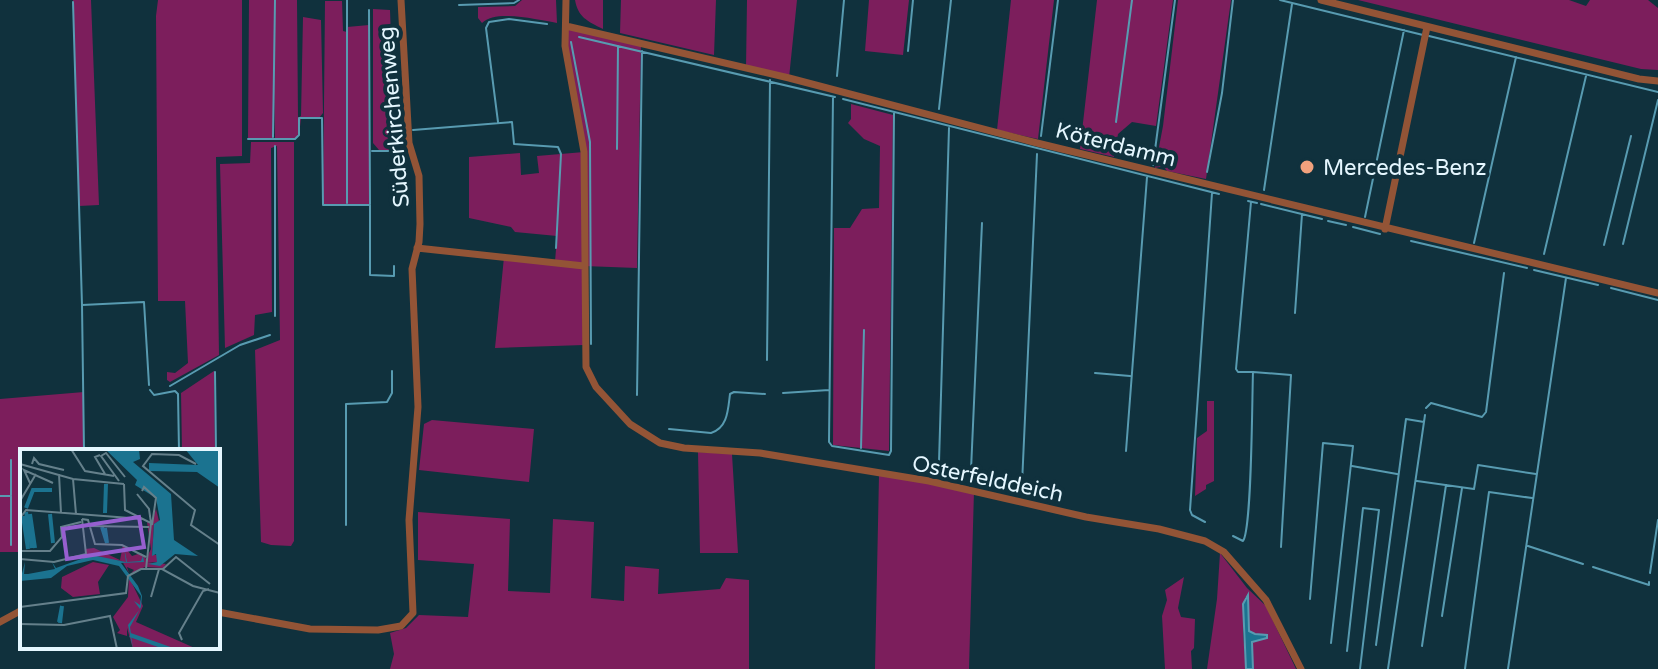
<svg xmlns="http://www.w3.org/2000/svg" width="1658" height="669" font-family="'Varela Round',sans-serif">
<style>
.green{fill:#7c1e5c}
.water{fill:#1b7390;stroke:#589bb1;stroke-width:2}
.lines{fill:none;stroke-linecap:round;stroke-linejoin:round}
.stream{stroke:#589bb1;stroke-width:2}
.street{stroke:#935436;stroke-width:7}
.poi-dot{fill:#f1a17d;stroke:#10313d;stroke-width:3}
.labels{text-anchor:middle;stroke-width:8;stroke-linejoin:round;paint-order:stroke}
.street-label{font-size:22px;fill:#e5f7ff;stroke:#10313d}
.poi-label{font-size:22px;fill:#e5f7ff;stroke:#10313d;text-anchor:start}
.inset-river{fill:none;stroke:#1b7390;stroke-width:4}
.inset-road{fill:none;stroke:#65808b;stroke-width:2}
.view{fill:#965fcf;fill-opacity:0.15;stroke:#965fcf;stroke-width:4}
.inset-edge{fill:none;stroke:#e5f7ff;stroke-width:4}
</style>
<rect width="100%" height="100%" fill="#10313d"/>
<path class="green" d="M73,0H91L99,205L79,206Z
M158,0H242V156L216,157L219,355L170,382L167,380V372L175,373L188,363L185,301H158L156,16Z
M249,0H297L298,118L301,116L303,17L321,20L323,113L319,118H301L299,135L295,139H275L274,92L273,139H248Z
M522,0H556L557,23C538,20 496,9 482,23L478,18V7L515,6Z
M575,0H603V29C587,21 578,17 575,0Z
M621,0H716L714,55L620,33Z
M747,0H797L789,78L746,68Z
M869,0H909L903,55L865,51Z
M1011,0H1054L1038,139L997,130Z
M1097,0H1173L1156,126L1132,122L1118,134L1114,157L1080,149Z
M1178,0H1231L1206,179L1167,171L1163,166L1155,168L1163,126Z
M1358,0H1569L1586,6L1590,0H1648L1658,8V70L1641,69Z
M325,1H342L343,31L347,32V27L369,25L370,205H323Z
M373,9L390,10L395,150H379L373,143Z
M566,26L641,43L637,268L584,266V345L495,348L504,257L555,262L557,236L515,232L511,227L469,218V157L520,153L521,175L539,173L537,156L584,152L565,46Z
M851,104L893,115L889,451L833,445L834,228H850L862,209L879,208L880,146L864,139L848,123L851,119Z
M251,142H294V541L291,546L271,545L261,542L255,350L280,340L277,146L271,148L272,312L255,315L254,335L225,348L220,164L250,163Z
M214,371L215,451H182L181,393Z
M84,392V451H22V552H0V399Z
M1207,401H1214V481L1206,485V489L1195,496L1197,438L1207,431Z
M432,420L534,429L529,482L419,470L424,424Z
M698,452L732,454L738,553H700Z
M879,475L974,491L969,669H875Z
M418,512L510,519L508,591L550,593L553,519L594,522L591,598L624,601L625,566L659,569L658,594L720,589L726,578L749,580V669H390L394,654L390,633L406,628L419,615L468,617L474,564L418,560Z
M1220,553L1247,588L1266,606L1296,669H1253L1252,642L1260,639L1249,631V598L1245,597L1243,633L1246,669H1207L1217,599Z
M1184,577L1178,608L1181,617L1195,619L1194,648L1191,651L1192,669H1165L1162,616L1167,600L1165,590Z"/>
<path class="water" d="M1248,595L1249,631L1255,634L1267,635V638L1252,642L1253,669H1246L1243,604Z"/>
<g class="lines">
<path class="stream" d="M347,0V203
M1280,0L1423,35
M73,2L82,305
M459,5L514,3L519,0
M369,10L370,204
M1429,36L1658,92
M579,37L835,97
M571,42L590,142L591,344
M908,51L913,0
M837,76L844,0
M833,97L829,442L832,446L889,455L891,451L894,113
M843,99L1219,194
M939,109L951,0
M498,122L486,28L489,22L509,19L547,24
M1116,122L1132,0
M949,128L939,462L1022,484L1037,154
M413,130L512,122L514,144L558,147L561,154L556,248
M1041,136L1058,0
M273,137L275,0
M248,139H295L299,135V118H322L323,205H370V275L394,276V266
M617,149L618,46
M372,151H397L398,148L394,42
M1153,165L1175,0
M1207,172L1222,93L1233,0
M1264,190L1292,4
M1248,201L1257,203
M1261,204L1322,219
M1365,217L1404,30
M1328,221L1346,225
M1353,227L1380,234
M1411,241L1527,268
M1474,243L1516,57
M1623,244L1658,100
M1604,245L1631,136
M1544,254L1586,76
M1534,270L1598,285
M1611,288L1658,300
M1295,313L1302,214
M275,316V146
M767,360L770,80
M215,372L216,451
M1253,372L1291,375L1281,547
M1095,373L1130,376
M170,386L240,345L270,335
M150,390L154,395L175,391L178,394L179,451
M783,393L829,390
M637,395L642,51
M1426,408L1431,403L1482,417L1486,412L1504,273
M669,429L711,433C728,428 728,409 730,394L734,392L765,394
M861,448L864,330
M84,451L82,305L144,302L149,385
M1126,451L1147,177
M11,460V495
M1352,466L1397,474
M971,470L982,223
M1417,481L1474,489L1478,465L1536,474
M0,496H11V545
M218,516V593
M1205,522L1192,515L1190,510L1212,193
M346,525V404L387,402L392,393V371
M1233,536L1243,541C1252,529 1252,397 1253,372H1238L1236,369L1251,202
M1528,546L1583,564
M1593,567L1649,585V582
M1650,573L1658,520
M1310,599L1323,443L1353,446L1331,643
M1442,616L1462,488
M1376,645L1406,419L1424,422
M1422,646L1446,485
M1347,651L1363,508L1379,510L1360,669
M1388,669L1425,415
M1465,669L1489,492L1532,498
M1508,669L1566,278"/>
<path class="street" d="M566,0L565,46L584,152L586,367L596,387L630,424L660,443L684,448L760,453L929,481L1086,517L1159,529L1205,541L1224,552L1266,600L1301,669
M1321,0L1639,79L1658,81
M566,26L789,78L1037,143L1658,293
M1385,229L1427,27
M417,248L584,266
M218,612L310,629L378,630L401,626L413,613L409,520L418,407L412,269L419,242L420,224L419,176L409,143L401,0
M0,622L22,610"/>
</g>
<circle class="poi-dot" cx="1307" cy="167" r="8"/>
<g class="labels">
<g class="street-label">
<text transform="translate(393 117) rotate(-95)" y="8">Süderkirchenweg</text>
<text transform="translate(1116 144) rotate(14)" y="8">Köterdamm</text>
<text transform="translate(988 478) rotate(12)" y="8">Osterfelddeich</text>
</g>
<g class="poi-label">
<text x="1323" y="175">Mercedes-Benz</text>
</g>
</g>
<g transform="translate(20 449)">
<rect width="200" height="200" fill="#10313d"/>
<path d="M136,60L139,72L134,75L132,106H137V113H127L146,115L143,119L125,118L111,124L114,121L107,118L109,124L102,112L65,108V100L74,99L100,111L103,96L112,107L121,104L126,110L131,100L127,73L131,75ZM73,113L89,116L78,133L80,145L53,148L41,139L42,128ZM109,128L123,157L116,173L177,200H113L107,179V187L97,184L100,181L93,168L108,148Z" fill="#7c1e5c"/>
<path d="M85,0H119L120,10L113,13L151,45L154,91L178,107L155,105L140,117L128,115L137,113L136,105L132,107L134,75L140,71L136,49L115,36L117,31ZM165,0L200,1V39L177,23L129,22V14L178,16ZM104,98L107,113L121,112L123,107L124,113L101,114L118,137L122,147L121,158L110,178L113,200L108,176L120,160L114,152L120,156L121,147L99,117L73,111L47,117L31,129L0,132L5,113L4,125H8L35,120L32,113L36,119L72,106L106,113Z" fill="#1b7390"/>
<path class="inset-river" d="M6,59L13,41H32M6,63L12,99M85,64L86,35M10,65L15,99M30,65L33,94M3,67L8,100M82,78L87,94L85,79M39,173L42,157L40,174M110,186L150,200"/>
<path class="inset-road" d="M51,0L65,22L94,27M80,6L75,8L85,25M0,15L53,30L104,35M12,15L14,9L19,15L44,21M176,15L159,6L132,5L123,17L175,61L171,76L200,96M39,25L41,64M53,30L56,65M99,32L81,7L86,4L105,28M10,34L4,21L33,34M104,35L105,61L131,74L126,120M122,42L124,38L136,49L132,76M117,45L129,60L131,74M0,52L16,25M0,69L6,61L123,70M62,70L68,71L75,95L102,96L126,108M69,77L129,78M0,102H30L42,88L41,78L61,73M0,110L34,113L66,105L62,70M143,120L156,108L190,135M131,148L139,120M0,158L106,144L108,127L121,120H142L173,137L200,144M0,175L44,176L90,167L97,200M162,191L159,184L183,142L189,140"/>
<path class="view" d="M119,68L124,98L47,110L43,80Z"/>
<rect width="200" height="200" class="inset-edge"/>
</g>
</svg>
